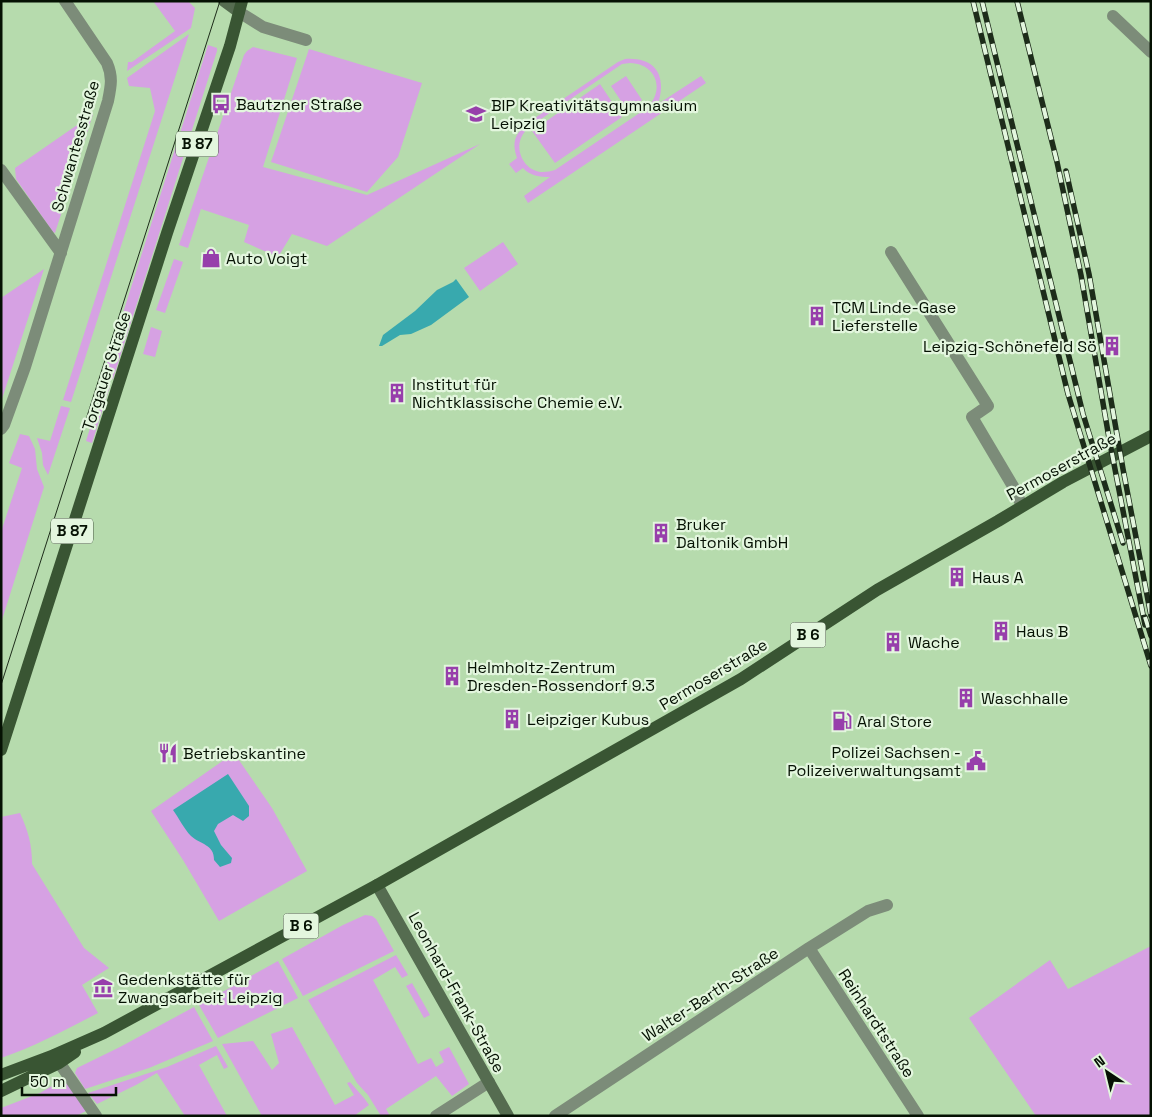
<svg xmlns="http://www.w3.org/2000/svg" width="1152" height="1117" font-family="'Space Grotesk',sans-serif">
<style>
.green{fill:#d6a1e3;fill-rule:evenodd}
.water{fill:#38a9ae}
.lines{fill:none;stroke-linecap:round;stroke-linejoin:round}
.street{stroke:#7c8c79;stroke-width:12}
.secondary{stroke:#556c50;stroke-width:12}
.primary{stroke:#395533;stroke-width:12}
.tram{stroke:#1d2c1a;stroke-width:1}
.rail-casing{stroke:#1d2c1a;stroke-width:5.5}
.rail{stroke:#e3f6de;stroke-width:4;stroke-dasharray:11;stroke-linecap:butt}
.labels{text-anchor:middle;stroke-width:4.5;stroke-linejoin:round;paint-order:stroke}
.shield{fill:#e3f6de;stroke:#485645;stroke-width:1}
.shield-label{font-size:15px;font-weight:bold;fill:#051103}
.poi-label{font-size:16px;fill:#051103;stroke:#e3f6de;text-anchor:start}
.street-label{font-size:16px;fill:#051103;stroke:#e3f6de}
</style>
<rect width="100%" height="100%" fill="#b6dbad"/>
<path class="green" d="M153,1H188L195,8L191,28L127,71L128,62H132L175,31Z
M189,34L71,402L63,400L155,111L150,88L129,86L127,78Z
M208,45L217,48V51L113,379L103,376Z
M253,47L297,58L263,167L367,195L480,144L327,246L292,234L278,257L244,242L249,225L201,209L188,248L179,245L244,55L247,51Z
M309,49L422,83L398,157L367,192L271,162Z
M625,59C656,57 667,76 658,104L701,76L706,83L528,203L524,196L550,177C540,177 530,176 523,168L516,173L509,164L517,158C512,143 514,136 526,124L618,62ZM630,63C657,64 665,90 647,108L555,170C551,171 547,172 543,172C526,172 515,153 521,138C525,128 536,122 544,117L622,64Z
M626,76L642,100L627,110L611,86Z
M600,84L622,117L555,163L532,131Z
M93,114L55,233L53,232L16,179L15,168Z
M503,242L518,264L480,291L464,268Z
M174,259L183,262L165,313L156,310Z
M44,269L1,402V298Z
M151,327L162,331L155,357L143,354Z
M104,384L110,386L92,443L86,441Z
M61,406L70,408L48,475L43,465L42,453L37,438L50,441Z
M20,434L29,436L35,449L37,469L44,487L1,623V532L22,468L9,463Z
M234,753L272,808L307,871L219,921L183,860L151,811Z
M20,813C28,831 32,844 32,864L84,948L109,968L82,985L98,1013C67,1029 34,1047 1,1058V817Z
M365,915L372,916L376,919L394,951L303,996L282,959L343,925Z
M1151,946V1116H1036L969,1018L1050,960L1068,989Z
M396,955L408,975L402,978L395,967L373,980L418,1064L431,1058L436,1067L444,1062L439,1052L449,1047L469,1084L452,1096L436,1076L386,1109L390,1116H381L368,1095L357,1083L308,1000Z
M278,961L298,998L218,1038L199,1005Z
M412,983L430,1015L424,1018L406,986Z
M194,1007L213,1041L149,1068L85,1089L75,1073L77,1068L120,1047Z
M292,1027L335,1105L354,1095L347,1083L350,1082L364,1098L369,1105L354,1116H262L222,1044L253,1041L272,1070L279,1063L271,1034Z
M216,1046L228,1067L224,1069L217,1055L199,1065L227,1116H185L157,1073L136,1085L97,1104L88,1093L167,1067Z
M64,1079L86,1111L76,1116H1V1108L40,1093Z"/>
<path class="water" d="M456,279L469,297L431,325L411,334L400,335L382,346H379L383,335L415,311L437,290L453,282Z
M228,774L249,806V816L243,821L233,815L218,824L214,831L221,845L232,858L231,863L220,867L214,860C214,844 201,845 191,836C184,829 179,818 173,810Z"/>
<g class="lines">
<path class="street" d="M239,12L263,27L306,40
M1113,16L1151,52
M1,170L61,253
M891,252L988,406L972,417L1014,488L1022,506
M1,429L4,425L25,367L108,101C111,86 113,77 107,63L65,1
M809,948L918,1116
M54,1055L96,1116
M436,1116L489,1082
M555,1116L809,948L868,911L887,905"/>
<path class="secondary" d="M224,1L239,12
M377,885L508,1116"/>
<path class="primary" d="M1,750L167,233L230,46L242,1
M1,1075L54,1055L104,1033L377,885L741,679L877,590L998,521L1063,482L1151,436
M1,1091L59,1063L75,1052"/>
<path class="tram" d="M1,685L220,1"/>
<defs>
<path id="rail" d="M973,1L1068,394L1151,666
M982,1L1083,414L1123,543
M1017,1L1057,162L1081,275L1109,438L1145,625
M1066,171L1089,274L1123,469L1151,616
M1145,617L1151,636"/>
</defs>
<use href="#rail" class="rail-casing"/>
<use href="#rail" class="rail"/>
</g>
<defs>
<symbol id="bus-bare" viewBox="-9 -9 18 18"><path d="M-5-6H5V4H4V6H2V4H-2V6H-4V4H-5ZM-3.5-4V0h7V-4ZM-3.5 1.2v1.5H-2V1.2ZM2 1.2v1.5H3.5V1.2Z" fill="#973fab" stroke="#e3f6de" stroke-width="2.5" paint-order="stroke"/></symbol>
<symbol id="school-bare" viewBox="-9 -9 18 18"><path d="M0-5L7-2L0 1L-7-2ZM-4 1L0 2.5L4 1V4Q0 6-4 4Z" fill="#973fab" stroke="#e3f6de" stroke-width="2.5" paint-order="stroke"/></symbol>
<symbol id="shop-bare" viewBox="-9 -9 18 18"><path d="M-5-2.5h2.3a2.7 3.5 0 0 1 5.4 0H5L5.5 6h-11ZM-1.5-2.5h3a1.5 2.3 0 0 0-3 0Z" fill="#973fab" stroke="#e3f6de" stroke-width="2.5" paint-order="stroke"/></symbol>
<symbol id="building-bare" viewBox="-9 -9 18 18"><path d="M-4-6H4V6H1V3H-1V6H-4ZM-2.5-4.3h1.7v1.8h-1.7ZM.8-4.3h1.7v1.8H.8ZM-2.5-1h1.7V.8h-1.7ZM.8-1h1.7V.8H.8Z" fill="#973fab" stroke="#e3f6de" stroke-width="2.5" paint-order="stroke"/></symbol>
<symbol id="fuel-bare" viewBox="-9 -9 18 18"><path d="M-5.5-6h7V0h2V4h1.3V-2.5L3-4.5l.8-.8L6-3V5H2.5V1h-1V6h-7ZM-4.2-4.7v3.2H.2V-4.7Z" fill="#973fab" stroke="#e3f6de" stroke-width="2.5" paint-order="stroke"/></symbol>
<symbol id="restaurant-bare" viewBox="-9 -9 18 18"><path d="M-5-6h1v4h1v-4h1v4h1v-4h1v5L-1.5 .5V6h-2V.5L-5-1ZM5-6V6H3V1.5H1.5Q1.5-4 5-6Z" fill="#973fab" stroke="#e3f6de" stroke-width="2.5" paint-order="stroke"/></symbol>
<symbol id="civic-bare" viewBox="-9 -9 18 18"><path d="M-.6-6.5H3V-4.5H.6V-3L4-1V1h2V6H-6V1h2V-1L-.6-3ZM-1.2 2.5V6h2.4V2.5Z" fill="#973fab" stroke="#e3f6de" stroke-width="2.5" paint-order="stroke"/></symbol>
<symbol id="museum-bare" viewBox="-9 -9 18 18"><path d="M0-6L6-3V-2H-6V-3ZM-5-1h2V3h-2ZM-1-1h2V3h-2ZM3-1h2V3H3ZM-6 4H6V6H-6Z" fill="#973fab" stroke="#e3f6de" stroke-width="2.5" paint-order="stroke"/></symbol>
</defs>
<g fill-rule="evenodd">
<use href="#bus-bare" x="207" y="90" width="28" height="28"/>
<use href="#school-bare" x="462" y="100" width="28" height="28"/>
<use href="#shop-bare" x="197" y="244" width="28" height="28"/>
<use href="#building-bare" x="803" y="302" width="28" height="28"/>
<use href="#building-bare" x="1098" y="332" width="28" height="28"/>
<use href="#building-bare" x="383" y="379" width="28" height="28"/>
<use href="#building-bare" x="647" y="519" width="28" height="28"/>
<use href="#building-bare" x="943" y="563" width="28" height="28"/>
<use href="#building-bare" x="987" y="617" width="28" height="28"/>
<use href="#building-bare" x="879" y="628" width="28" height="28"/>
<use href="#building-bare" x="438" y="662" width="28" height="28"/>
<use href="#building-bare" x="952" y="684" width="28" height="28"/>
<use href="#building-bare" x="498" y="705" width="28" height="28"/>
<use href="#fuel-bare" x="828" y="707" width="28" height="28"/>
<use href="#restaurant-bare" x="154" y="739" width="28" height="28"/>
<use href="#civic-bare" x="962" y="747" width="28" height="28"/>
<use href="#museum-bare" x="89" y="974" width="28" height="28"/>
</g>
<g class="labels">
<g class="shield">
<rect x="176" y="131.5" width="42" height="25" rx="4"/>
<rect x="51" y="518.5" width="42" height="25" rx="4"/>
<rect x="790.5" y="622.5" width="35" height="25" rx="4"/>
<rect x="283.5" y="913.5" width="35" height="25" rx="4"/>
</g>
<g class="shield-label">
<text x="197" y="149">B 87</text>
<text x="72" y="536">B 87</text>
<text x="808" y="640">B 6</text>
<text x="301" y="931">B 6</text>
</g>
<g class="poi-label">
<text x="236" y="110">Bautzner Straße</text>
<text x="491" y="111">BIP Kreativitätsgymnasium<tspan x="491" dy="18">Leipzig</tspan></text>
<text x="226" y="264">Auto Voigt</text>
<text x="832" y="313">TCM Linde-Gase<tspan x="832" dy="18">Lieferstelle</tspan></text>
<text x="1097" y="352" text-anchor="end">Leipzig-Schönefeld Sö</text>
<text x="412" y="390">Institut für<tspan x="412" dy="18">Nichtklassische Chemie e.V.</tspan></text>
<text x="676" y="530">Bruker<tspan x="676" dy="18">Daltonik GmbH</tspan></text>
<text x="972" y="583">Haus A</text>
<text x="1016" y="637">Haus B</text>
<text x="908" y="648">Wache</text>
<text x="467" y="673">Helmholtz-Zentrum<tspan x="467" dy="18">Dresden-Rossendorf 9.3</tspan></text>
<text x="981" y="704">Waschhalle</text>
<text x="527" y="725">Leipziger Kubus</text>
<text x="857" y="727">Aral Store</text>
<text x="961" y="758" text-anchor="end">Polizei Sachsen -<tspan x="961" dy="18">Polizeiverwaltungsamt</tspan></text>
<text x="183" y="759">Betriebskantine</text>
<text x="118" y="985">Gedenkstätte für<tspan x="118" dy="18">Zwangsarbeit Leipzig</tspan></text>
</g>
<g class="street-label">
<text transform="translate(75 146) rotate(-74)" y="6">Schwantesstraße</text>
<text transform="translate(106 371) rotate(-72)" y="6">Torgauer Straße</text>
<text transform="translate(1061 466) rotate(-29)" y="6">Permoserstraße</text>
<text transform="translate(713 674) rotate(-31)" y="6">Permoserstraße</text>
<text transform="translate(457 992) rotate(61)" y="6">Leonhard-Frank-Straße</text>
<text transform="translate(710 994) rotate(-33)" y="6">Walter-Barth-Straße</text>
<text transform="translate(877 1023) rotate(57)" y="6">Reinhardtstraße</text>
</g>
</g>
<rect width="1152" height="1117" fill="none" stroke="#051103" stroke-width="5"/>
<g transform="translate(1107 1072) rotate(325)" stroke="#e3f6de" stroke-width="4" paint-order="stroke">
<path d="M0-4L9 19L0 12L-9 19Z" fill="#051103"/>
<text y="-8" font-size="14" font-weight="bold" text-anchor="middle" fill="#051103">N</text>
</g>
<path d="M22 1087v8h94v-8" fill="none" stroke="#051103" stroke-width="2.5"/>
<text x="30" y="1087" font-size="15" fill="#051103" stroke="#e3f6de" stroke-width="4" paint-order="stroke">50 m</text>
</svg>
